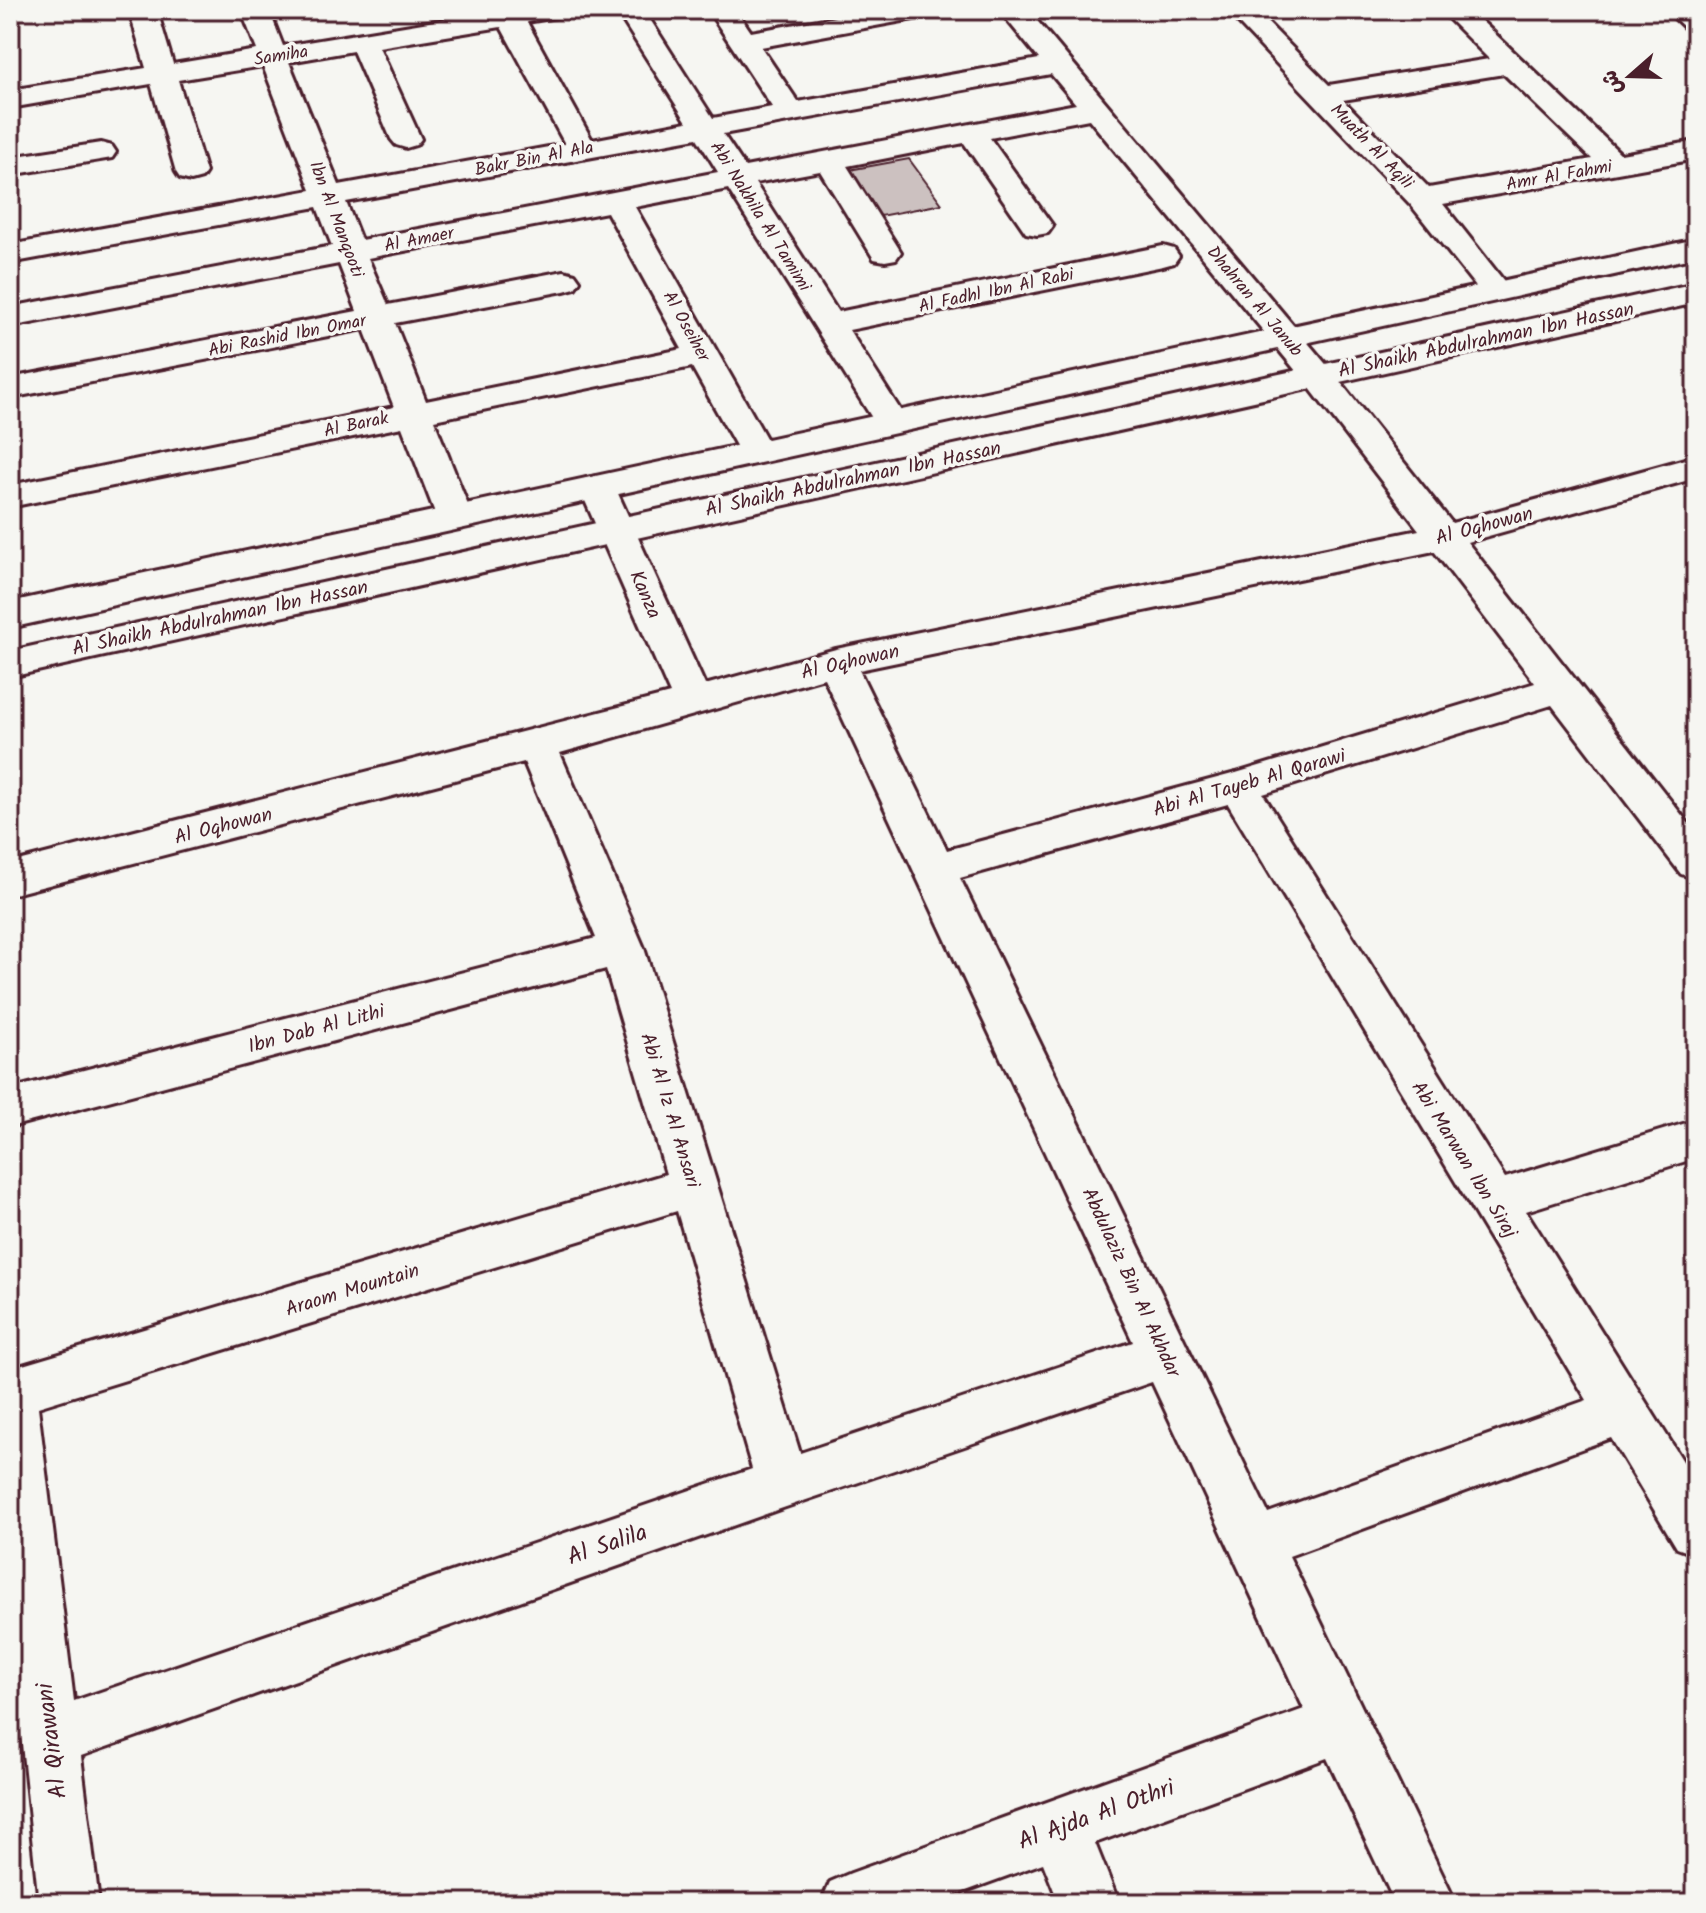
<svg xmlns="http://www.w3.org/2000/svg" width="1706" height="1913" font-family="Kalam,'Playpen Sans Arabic',sans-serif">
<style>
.building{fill:#ccc1c0;stroke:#4a1f2b;stroke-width:2}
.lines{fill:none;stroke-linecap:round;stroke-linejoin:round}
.minor-casing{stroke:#4a1f2b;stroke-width:6}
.tertiary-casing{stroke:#4a1f2b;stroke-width:6}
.minor{fill:#f6f6f2;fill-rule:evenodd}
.tertiary{fill:#f6f6f2;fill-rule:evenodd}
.labels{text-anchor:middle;stroke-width:7;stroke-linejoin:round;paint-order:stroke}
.far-street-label{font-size:18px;fill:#4a1f2b;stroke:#f6f6f2}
.street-label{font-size:20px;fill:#4a1f2b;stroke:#f6f6f2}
.near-street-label{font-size:24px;fill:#4a1f2b;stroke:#f6f6f2}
</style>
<rect width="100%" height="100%" fill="#f6f6f2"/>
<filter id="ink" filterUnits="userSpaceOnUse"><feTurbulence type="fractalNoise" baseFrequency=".0125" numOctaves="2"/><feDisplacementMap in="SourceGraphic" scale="16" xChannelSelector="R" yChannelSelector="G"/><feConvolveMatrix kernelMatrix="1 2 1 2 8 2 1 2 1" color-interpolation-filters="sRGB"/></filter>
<g filter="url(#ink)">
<path class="building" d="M909,159L942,204L870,218L838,172Z"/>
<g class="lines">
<defs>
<path id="minor" d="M129,10H157L173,64L257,50L241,10H269L283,46L502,10H566L562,16L527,22L592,140L687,122L616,10H644L713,118L772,107L708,10H736L751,32L874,10H933L929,16L919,18L761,47L798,102L1039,59L999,10H1028L1330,369L1452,523L1696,456V478L1467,542L1696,833V879L1681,874L1552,705L1263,794L1505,1178L1696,1120V1158L1526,1211L1696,1482V1555L1677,1548L1611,1438L1289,1556L1456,1903H1395L1327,1758L1095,1843L1119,1903H1059L1043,1863L933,1903H821L830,1882L851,1873L1304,1709L1152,1382L783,1508L81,1756L99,1903H39L10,1632V1365L16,1367L666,1174L606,969L10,1127V1089L596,938L524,762L10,895V863L670,694L579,487L584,479L597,476L610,479L615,487L705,685L836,649L1419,530L1306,383L1089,119L990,138L1053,226L1048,233L1037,235L1026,233L964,143L847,166L901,252L896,259L885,261L874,259L820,171L755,183L838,312L1163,246L1174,249L1179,256L1174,263L1163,266L849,330L908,422L903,429L891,432L879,429L728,189L635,207L774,452L768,460L756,463L744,460L692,367L434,420L473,518L468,526L455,529L442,526L437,518L402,427L10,507V485L394,407L364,329L10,398V378L357,311L339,264L10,327V307L332,246L317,207L10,263V245L311,190L263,66L178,80L206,172L202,178L191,181L180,178L176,172L151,84L10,108V90L146,68ZM501,27L565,144L339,185L289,62L353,51L391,139L396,145L406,148L416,145L421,139L379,47ZM1051,74L1076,104L745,167L723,134ZM697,138L718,172L361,240L346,202ZM607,212L682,349L426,401L395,323L564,291L575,288L580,281L575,274L564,271L388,305L368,258ZM1434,551L1535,683L1236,773L947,850L859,670ZM824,678L1133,1342L800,1453L644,948L560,753ZM1228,804L1587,1400L1268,1513L960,878ZM677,1211L752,1469L74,1701L38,1407Z
M1226,10H1255L1329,85L1489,59L1440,10H1470L1621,154L1696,141V159L1443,204L1511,290L1506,297L1495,300L1484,297L1411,205ZM1504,74L1592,159L1429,188L1343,100Z
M1666,10H1696V31L1686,29Z
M101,143L112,146L116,152L112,158L10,175V157Z"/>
<path id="tertiary" d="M1696,239V257L10,628V602Z
M1696,283V303L10,677V651Z"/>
</defs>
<use href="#minor" class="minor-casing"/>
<use href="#tertiary" class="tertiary-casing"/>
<use href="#minor" class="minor"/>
<use href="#tertiary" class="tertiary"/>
</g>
</g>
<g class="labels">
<g class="far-street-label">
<text transform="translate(281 55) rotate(-9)" y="6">Samiha</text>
<text transform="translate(1372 146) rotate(46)" y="6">Muath Al Aqili</text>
<text transform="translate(534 158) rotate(-11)" y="6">Bakr Bin Al Ala</text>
<text transform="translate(1559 175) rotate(-10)" y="6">Amr Al Fahmi</text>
<text transform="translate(761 216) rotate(58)" y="6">Abi Nakhila Al Tamimi</text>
<text transform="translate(337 219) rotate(69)" y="6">Ibn Al Manqooti</text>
<text transform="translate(419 239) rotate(-11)" y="6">Al Amaer</text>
<text transform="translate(996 290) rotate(-12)" y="6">Al Fadhl Ibn Al Rabi</text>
<text transform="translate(1255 301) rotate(50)" y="6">Dhahran Al Janub</text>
<text transform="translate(687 326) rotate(61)" y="6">Al Oseiher</text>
<text transform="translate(287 335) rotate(-11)" y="6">Abi Rashid Ibn Omar</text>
<text transform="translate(356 424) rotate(-12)" y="6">Al Barak</text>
</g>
<g class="street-label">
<text transform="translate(1486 339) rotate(-12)" y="7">Al Shaikh Abdulrahman Ibn Hassan</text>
<text transform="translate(853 478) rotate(-12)" y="7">Al Shaikh Abdulrahman Ibn Hassan</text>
<text transform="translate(1484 525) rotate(-15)" y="7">Al Oqhowan</text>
<text transform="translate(646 594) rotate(66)" y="7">Kanza</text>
<text transform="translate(220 617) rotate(-12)" y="7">Al Shaikh Abdulrahman Ibn Hassan</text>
<text transform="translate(850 661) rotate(-13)" y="7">Al Oqhowan</text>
<text transform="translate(1249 782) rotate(-16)" y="7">Abi Al Tayeb Al Qarawi</text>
<text transform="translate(223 825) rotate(-14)" y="7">Al Oqhowan</text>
<text transform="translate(316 1028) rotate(-15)" y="7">Ibn Dab Al Lithi</text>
<text transform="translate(671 1110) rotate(73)" y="7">Abi Al Iz Al Ansari</text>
<text transform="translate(1465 1159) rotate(58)" y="7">Abi Marwan Ibn Siraj</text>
<text transform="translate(1132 1282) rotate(65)" y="7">Abdulaziz Bin Al Akhdar</text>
<text transform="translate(352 1289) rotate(-17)" y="7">Araom Mountain</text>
</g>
<g class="near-street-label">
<text transform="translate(607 1544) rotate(-19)" y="8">Al Salila</text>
<text transform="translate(51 1741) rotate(-97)" y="8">Al Qirawani</text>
<text transform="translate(1096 1814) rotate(-20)" y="8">Al Ajda Al Othri</text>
</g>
</g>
<rect width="1706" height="1913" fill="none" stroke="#f6f6f2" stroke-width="40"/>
<rect x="20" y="20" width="1666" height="1873" fill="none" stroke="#4a1f2b" stroke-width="3" filter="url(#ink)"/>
<g transform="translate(1630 76) rotate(250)" stroke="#f6f6f2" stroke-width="6" paint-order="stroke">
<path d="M0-6L14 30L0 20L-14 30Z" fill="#4a1f2b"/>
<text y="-12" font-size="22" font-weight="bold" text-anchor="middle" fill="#4a1f2b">ش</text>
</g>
</svg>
